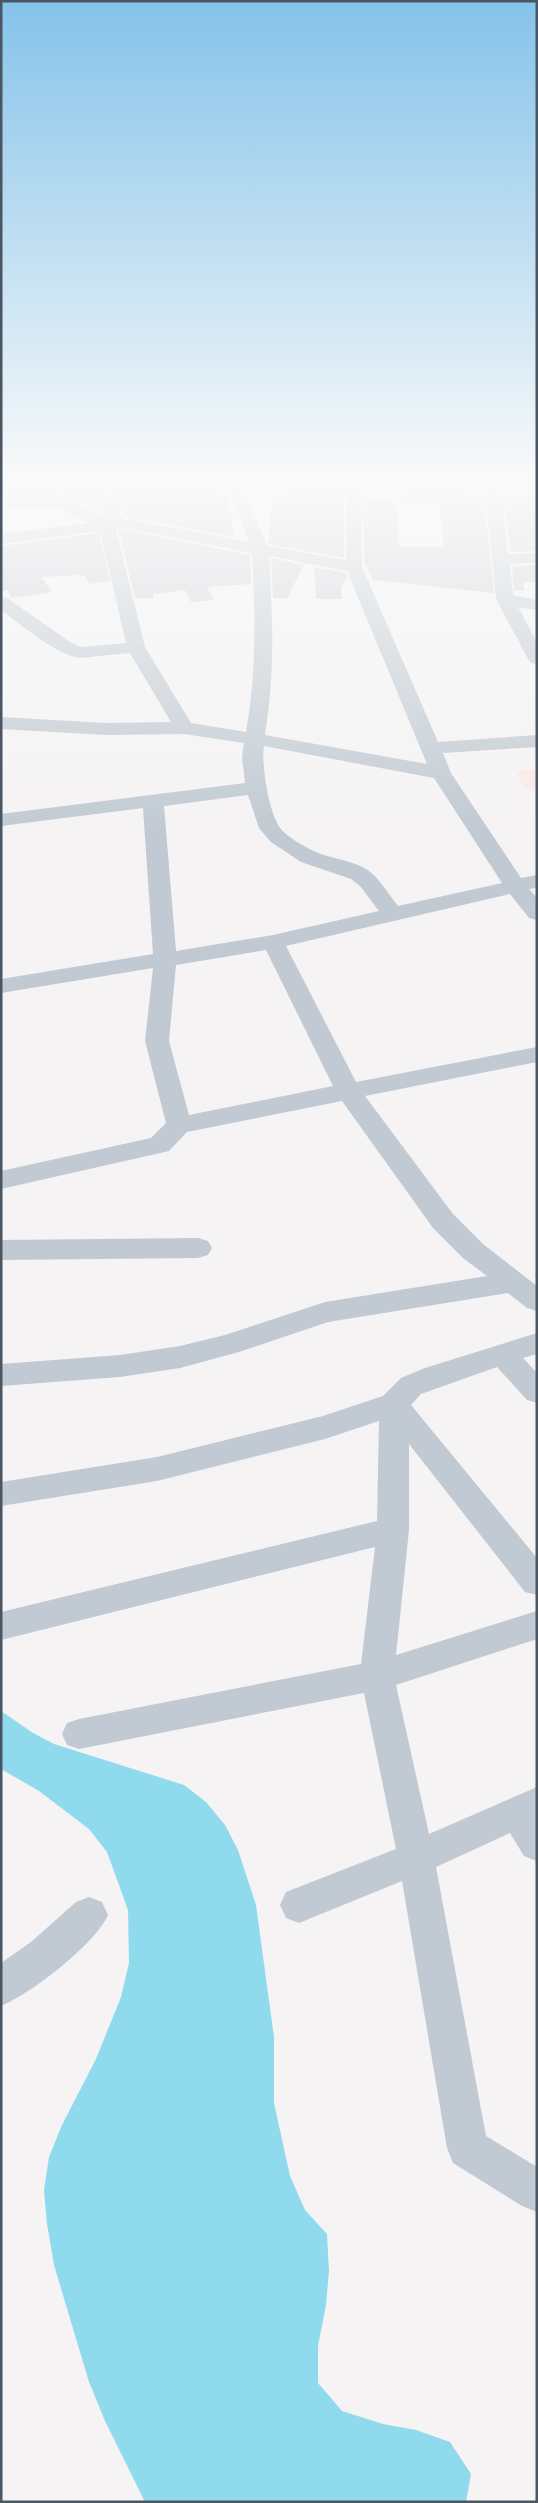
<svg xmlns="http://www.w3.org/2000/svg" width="538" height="2503" font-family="'Work Sans',sans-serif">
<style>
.medical{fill:#fce8e6}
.water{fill:#90daee}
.building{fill:#cdcfd5}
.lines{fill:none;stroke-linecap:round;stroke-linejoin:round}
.minor{fill:#c1cad2;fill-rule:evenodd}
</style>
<rect width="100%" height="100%" fill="#f5f3f3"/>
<path class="medical" d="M537,769V788L526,789L515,771Z"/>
<path class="water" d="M1,1711L33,1733L54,1744L184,1785L206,1802L225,1825L238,1850L256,1905L274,2037V2103L290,2176L305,2210L327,2234L329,2271L326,2305L318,2346V2383L342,2411L383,2424L416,2430L450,2442L471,2474L466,2502H145L105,2421L89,2382L54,2265L47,2224L44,2190L49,2157L62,2125L96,2059L121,1997L129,1963L128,1910L107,1852L89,1829L39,1791L1,1769Z"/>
<path class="building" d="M13,481H58L57,486H64L58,504L62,509H4Z
M158,481H217L219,495H228L234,537L123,516V510L132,485H158Z
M305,481H344V558L313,552V549L311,552L268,544L272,493L289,491L288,484H303Z
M405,481L467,484L466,491H483L494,593L373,580L364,561L363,501H397L399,546H444L439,504H401Z
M93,484H113L102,510L91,509L78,503L83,486H92Z
M503,492H537V551L510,552Z
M118,528L250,555L251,584L207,587L214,600L191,602L185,590L153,594V598H135Z
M99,533L110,581L90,584L84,575L41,577L52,592L12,598L7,590L1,591V546Z
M271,558L304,565L287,598H273Z
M537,565V582H523L524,591L514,590L512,566Z
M314,567L346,573L347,576L341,589L342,599H316Z"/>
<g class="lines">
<path class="minor" d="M68,481H82L76,504L101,517L117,481H131L118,517L249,542L225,481H240L267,546L346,560V481H361L362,567L438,742L537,735V747L443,753L451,773L521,878L537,875V888L529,889L537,898V920L529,918L510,894L286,946L356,1082L537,1047V1062L365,1096L453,1214L483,1244L537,1286V1311L527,1308L508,1293L328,1322L239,1352L180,1368L120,1377L1,1386V1364L120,1355L180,1346L225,1335L325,1302L487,1276L463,1258L433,1228L342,1101L187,1132L169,1151L1,1189V1171L151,1138L166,1123L145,1041L153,968L1,993V979L153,954L143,808L1,826V814L245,783L242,757L244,743L184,734L106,735L1,729V717L106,723L171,722L130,653L79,658C50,651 25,627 1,610V597L7,598L70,642L81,647L126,643L100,531L1,544V534L88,523L69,514L60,505ZM115,526L252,553C255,614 257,671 246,732L191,723L145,647ZM269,556L347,571L427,764L265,735C275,672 273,619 269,556ZM264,746L434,778L502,883L398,906C389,895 381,880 369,871C355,861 334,859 318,853C307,848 288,838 280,828C269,812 261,765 264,746ZM248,795L259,828L271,842L301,862L351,879L360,886L379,911L273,935L176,951L164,806ZM266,950L333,1086L189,1115L169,1041L176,965Z
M484,481H500L508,554L537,553V563L510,564L513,595L537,600V610L518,607L537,642V664L531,663L528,659L496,599Z
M198,1238L208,1241L212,1248L208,1255L198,1258L1,1260V1240Z
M537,1333V1354L523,1358L537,1373V1403L527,1400L497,1367L421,1394L411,1405L537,1558V1595L525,1592L409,1444V1530L396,1655L537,1611V1639L396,1685L429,1834L537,1787V1861L524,1856L510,1833L436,1867L486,2136L537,2167V2212L522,2206L453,2163L447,2148L402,1881L299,1923L286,1918L280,1905L286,1892L396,1849L364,1693L79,1749L67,1745L62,1734L67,1723L79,1719L361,1664L375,1547L1,1640V1612L377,1521L379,1421L325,1439L157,1481L1,1506V1482L157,1457L323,1416L383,1396L401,1378L425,1368Z
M89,1897L102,1902L108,1915C95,1944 31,1994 1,2006V1963L31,1942L76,1902Z"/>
</g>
<linearGradient id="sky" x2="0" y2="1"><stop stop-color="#85c3ea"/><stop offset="0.58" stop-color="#fafafa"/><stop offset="1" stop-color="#fafafa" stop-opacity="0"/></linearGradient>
<rect width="538" height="831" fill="url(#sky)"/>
<rect width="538" height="2503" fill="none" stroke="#4a5661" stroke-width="5"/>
</svg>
